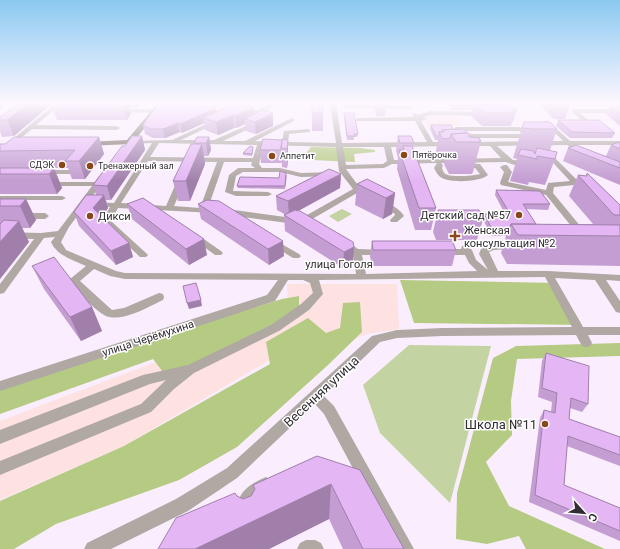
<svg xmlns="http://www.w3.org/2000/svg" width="620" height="549" font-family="Roboto,sans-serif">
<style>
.industrial{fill:#fde2e1}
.green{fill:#c3d3a1}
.forest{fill:#b5ca83}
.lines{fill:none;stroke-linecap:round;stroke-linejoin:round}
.minor{fill:#afa8a3;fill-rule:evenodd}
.major{fill:#776b61;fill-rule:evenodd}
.wall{fill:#c49dd2}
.shaded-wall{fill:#a080ab}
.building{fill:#e4b7f4;stroke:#a080ab}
.poi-dot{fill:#8a4719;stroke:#fff;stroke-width:1.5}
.labels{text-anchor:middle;stroke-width:3;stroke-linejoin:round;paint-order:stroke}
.far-poi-label{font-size:9px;fill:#302c32;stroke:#fff;text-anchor:start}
.poi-label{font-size:11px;fill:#302c32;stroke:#fff;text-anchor:start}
.street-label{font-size:11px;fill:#302c32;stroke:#fff}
.near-street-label{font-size:13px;fill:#302c32;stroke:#fff}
.near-poi-label{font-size:13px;fill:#302c32;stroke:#fff;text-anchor:end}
</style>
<rect width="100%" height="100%" fill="#faeefe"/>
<path class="industrial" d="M430,116H457L462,126H450V128L428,129L424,118Z
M287,284H397L399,329L367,334L321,353L268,361L124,446L0,500V421L288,312Z"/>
<path class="green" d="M342,209L352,214L338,222L329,216Z
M409,345L491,346L450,503L380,433L363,385Z"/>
<path class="forest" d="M311,147L360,148L375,150V152L354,154L355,162L291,159L293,155L307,152Z
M400,280L557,283L582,325L414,323Z
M299,296V317L166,376L153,359L0,414V390L138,343L282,299Z
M360,302L362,332L328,365L237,447L179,480L56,524L14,549H0V501L124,446L270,364L266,342L308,318L326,333L340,328L343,303Z
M620,343V356L517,359L511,401L512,435L486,462L509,506L605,549H526L519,536L487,544L456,539L457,493L493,358L516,346Z"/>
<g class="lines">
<path class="minor" d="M0,104H4L2,108L0,109Z
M55,104L60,105L36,125L117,126L120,128L117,130L32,129L11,146H7V144Z
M216,104H223L202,114L197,113Z
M270,104H277C268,111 249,120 239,114L242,112H251Z
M330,104H336L342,143L427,142L415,121H356V119L358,118L413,117V114H417L418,115L430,111L486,112L489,114L486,116L431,115L423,117L427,119L421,121L433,142H450L453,144L450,146L391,147L394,160L501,158L490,146H468L465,144L468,142L563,141L544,122L547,120L570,141H620V145H574L573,147L571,148L567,145L497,146L513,160L531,162L532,164C525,169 513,165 506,162L441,163L443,165L442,168C443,171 444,174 448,175C454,177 473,176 480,174L475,168L466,167L462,165L466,163L480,164L488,175C480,182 451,183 442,178C438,176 436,172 434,168L437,163L392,164L384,168L346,169L360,188L371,195V199H365L357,193L302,225L227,215L223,212L227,209L300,219L353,189L339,171L336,147L264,145L259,164L262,168H280L301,173L332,172L336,174L332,176L301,177L280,172H243L236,176L233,191L268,192L272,194L268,196H236L225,192L229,175L238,168H255L251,165L252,162H224L208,208L214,209L215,211L214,213L118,208L111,221L146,253L148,255L146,257H140L102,221L110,207L93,206L89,204L93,202L114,203L152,143L130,144L128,143V141L172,140L217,119L219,120V122L181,140H214L255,122H259V124L223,141H245L292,118L294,119V121L255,141L282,142L284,131L308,129L310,130V132L289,134L288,142L336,143ZM159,143L257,145L253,158L150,157ZM343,147H384L387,161L383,164L346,165ZM148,161L217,162L200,208L174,206L185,181L181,179L177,181L166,206L121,203Z
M346,105H409L412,107L409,109L344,108V106Z
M117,109H154L157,111L154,113L115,112L114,111Z
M574,109H620V113H580L590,122L587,124L572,112V110Z
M456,127H519L525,129L532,136L529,138H464L465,141L462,143L459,141L453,129ZM460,131H519L524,134H462Z
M545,149L547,150L584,187L580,189L574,185L554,187L553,193L586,233L587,235L586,237H580L546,195L501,185L500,183L504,172L500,167L504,165H507L512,172L508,182L546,190L548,183L570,181L543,152L542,151Z
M41,170H72L76,172L72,174H41Z
M99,176H105L106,178L69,227L61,242L66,250L116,271L125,273L356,274L353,255L337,242L342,239L351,244L358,249L387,250L389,252L387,254L384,255H362L366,274L477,271L469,263L465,255H442L437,252L442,249H461L462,246L465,245L472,250L476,260L488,270L479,254L481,249L492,244H516L519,245L521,247L519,249L494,250L489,252L498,271H548L620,275V281L606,280L620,301V313L616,312L595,280L555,278L583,327H620V335H588L592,343L590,346L586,347L582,346L576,335L443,336L397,338L380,342L324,396L334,406L414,549H396L324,414L315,404L237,478L188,511L111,549H84L87,543L176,499L227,468L372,336L397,330L443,328L572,327L545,277L319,280L323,294L309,310L279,331L194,373L174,389L151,412L0,475V461L141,404L166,380L150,384L0,444V430L143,375L188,365L271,325L301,304L313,293L310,283L303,280H288L275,301L0,391V381L267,295L278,280L125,279L110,276L94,269L80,281L112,310L124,308L159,293L163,294L164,297L163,300C148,307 120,324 104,315C92,308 81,293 70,283L69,281L70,279L86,266C73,260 57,256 51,242L55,237L44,238L4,293L0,294V284L34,239L0,238V232L41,233L58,231L92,186H48L44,184L45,182H95Z
M0,196H62L66,198L62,200H0Z
M379,202C388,201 400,209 404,216L397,222H391L390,220L395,215V214L379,206Z
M0,213H45L49,216L45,219H0Z
M195,233L221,251L223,253L221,255H215L192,238L191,236Z
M273,239L299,254L301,256L299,258H293L270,244L268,242L270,240Z
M266,477L271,480L274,485C270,494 260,496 254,502V510L252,516L246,518L240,516C232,495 249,484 266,477Z
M306,540H315L321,543L324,549H297L300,543Z"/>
<path class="major" d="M157,104H163L132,144L85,146L81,144L85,142L127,140Z"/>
</g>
<path class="wall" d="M18,104L14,136L2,137L0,131V117Z
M57,104H139L136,108H129L131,114L127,120H57L52,108Z
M196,104V106L217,112L254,108V114L273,126L256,134L246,131L245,124L236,128H234L218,135L205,130L204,123L182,133L180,132L165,138H153L145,134L143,125Z
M312,104L323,113V131H312Z
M375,104H387L385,116H376L375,110Z
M447,104H505L504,105L517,110L513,122H512L511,126H482L472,117L473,110H451Z
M538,104H568L570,105L565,119H554Z
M620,105V126L606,114L610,106Z
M344,113L354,117L358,134L357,137H354V140H347L344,117Z
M558,120L615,133L612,138H570L556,126Z
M431,125L453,129L469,137L481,141L473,172L472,174H449L444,164L446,157L440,158L436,151L438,140H435L430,129Z
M522,128L557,129L550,150L555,159L545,185L529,182L528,185L510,181L517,159L513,158Z
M142,136L145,150L111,200H106L108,208L102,217L129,243L133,257L116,265L79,226L74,212L96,195L93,185L125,146Z
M398,136L414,143L413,149L436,208L431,230H415L397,169L398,158L396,151Z
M99,137L104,154L85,179H72L68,168H54L62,188L57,194H0V144Z
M209,137L211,150L208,156H204L205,164L190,201H178L173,181L194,144V143Z
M282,140H288V159L287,168L282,167V163H261L260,150Z
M620,142V185L563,161L568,148L606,156L611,145Z
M253,150L252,156L243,155V153Z
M587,173L620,205V266L507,264L501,253L506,236H492L483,220L477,240H436L433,232L438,210L483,217L484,214H505L495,195L496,190L550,204L548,210L526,209L536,224H593L569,196L578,175L586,176Z
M341,174L340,188L298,211L354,247L353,262L343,268L285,231L284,215H286L277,210L276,196Z
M287,175L285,189L238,188L237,186L279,178Z
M357,184L395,193L392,214L383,219L355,205Z
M0,199H26L36,220L30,228H22L29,242L0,279Z
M127,204L207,255L189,265L132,219Z
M198,204L284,256L269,265L201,219Z
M372,241L456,250L452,266H372L370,256Z
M32,266L92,307L102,331L81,341L44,289Z
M546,353L588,404L582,412L570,408L569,419L620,437V466L567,446L564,485L620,508V541L529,502L540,418L544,410L551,412L552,402L538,397L542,361Z
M317,456L404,549H343L329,519L269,549H158L237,496L243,499L251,496L254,490L253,485Z"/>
<path class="shaded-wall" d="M28,104H52L14,136L7,120Z
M127,104H128L131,114L127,120L124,107Z
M136,104H139L136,108Z
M192,104H196L197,111Z
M216,108L217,117L203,118L204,123L182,133L180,124Z
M254,108L255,120L245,119V124L236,128L235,116Z
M273,113V126L256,134L255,122Z
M233,115L234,128L218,135L216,122Z
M178,123L180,132L165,138L163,129Z
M142,136L145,150L111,200L107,186Z
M99,137L104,154L85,179L79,161Z
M209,137L211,150L208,156L206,143Z
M288,140V159L287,168V149Z
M202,144L205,164L190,201L186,181Z
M54,168L62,188L57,194L49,174Z
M341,174L340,188L289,216L288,201Z
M395,193L392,214L383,219L386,198Z
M104,195L108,208L98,222L93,208Z
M26,199L36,220L30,228L20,206Z
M19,221L29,242L0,279V242Z
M204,239L207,255L189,265L186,249Z
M283,241L284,256L269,265L268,249Z
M129,243L133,257L116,265L111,251Z
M354,247L353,262L343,268L344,252Z
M201,300L202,306L189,309L187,303Z
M92,307L102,331L81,341L70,317Z
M331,484L329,519L269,549H195Z"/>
<path class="building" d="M18,104H28L7,120H0V117Z
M57,104H127L124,107L52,108Z
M158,104H193V106L199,107L204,105L216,108L180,124L178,123L163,129H151L143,125Z
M312,104H323V113H312Z
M557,104H568L570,105H559Z
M232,105H244L254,108L235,116L233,115L216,122L203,118Z
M475,105H513L517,110H511L515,113H485Z
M620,105V114L610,106Z
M262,110L273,113L255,122L245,119Z
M344,113H355L354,117L355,118L358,134H354L355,136H347Z
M558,120H599L615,133L572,132Z
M524,122H550L557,129H535L522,128Z
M431,125H451L453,129L442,130V132H439V136H436Z
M464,129L467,133L451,134L450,138L443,139L439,132H444L442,130Z
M469,133V137L479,138L481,141H479L480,142H456L451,134Z
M132,136H142L107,186L93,185L122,146H125Z
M398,136H411L414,143H400Z
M14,137H99L79,161H65L75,150L0,151V144H5Z
M197,137H209L206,143H194Z
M263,139L282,140L281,150H260Z
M282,139L288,140L287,149L281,148Z
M620,142V149L611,145Z
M191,144H202L186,181H173Z
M576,145L620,162V168L568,148Z
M250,146L253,147L252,154L243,153Z
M403,146H412L436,208H419L399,150H404Z
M537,148L557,152L555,159L537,156V159L518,155L521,149L533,151L535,154Z
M0,168H54L49,174H0Z
M329,169L341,174L288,201L276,196Z
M280,171L286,173L285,186H237L240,177L279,178Z
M587,173L620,205V215H615L613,214L578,175L587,176Z
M367,179L395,193L386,198L357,184Z
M496,190L540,191L550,204H523L536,224H511L508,231H493L484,214H510Z
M86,195H104L93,208L129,243L111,251L74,212Z
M143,198L204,239L186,249L127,204Z
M0,199H26L20,206H0Z
M207,200L219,201L283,241L268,249L198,204Z
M295,210L300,211L353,242L354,247L344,252L284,215Z
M438,210H479L484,218H441Z
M4,220L19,221L0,242V224Z
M511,224L620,225V236L518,235Z
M372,241H452L456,250H373Z
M54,257L92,307L70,317L32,266Z
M196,283L201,300L187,303L183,286Z
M546,353L589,366L588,404L571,398L569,419L620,437V455L568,436L564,485L620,508V531L535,495L544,410L555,413L557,393L542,388Z
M317,456L360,470L404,549H363L331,484L195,549H158L176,518L235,493L237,496L243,499L251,496L255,489L253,485Z"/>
<linearGradient id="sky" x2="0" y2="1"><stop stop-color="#8bc9f1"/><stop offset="0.57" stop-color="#fdf7ff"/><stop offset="1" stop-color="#fdf7ff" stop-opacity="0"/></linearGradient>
<rect width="620" height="181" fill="url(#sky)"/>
<g class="poi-dot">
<circle cx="404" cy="155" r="4"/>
<circle cx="272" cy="156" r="4"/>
<circle cx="62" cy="165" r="4"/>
<circle cx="90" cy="166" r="4"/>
<circle cx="519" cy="215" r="4"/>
<circle cx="90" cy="216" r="4"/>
<path d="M453 230h4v4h4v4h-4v4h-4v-4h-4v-4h4z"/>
<circle cx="545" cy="424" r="4"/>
</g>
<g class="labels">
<g class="far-poi-label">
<text x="412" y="158">Пятёрочка</text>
<text x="280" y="159">Аппетит</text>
<text x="54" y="168" text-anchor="end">СДЭК</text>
<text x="98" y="169">Тренажерный зал</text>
</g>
<g class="poi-label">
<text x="511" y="219" text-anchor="end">Детский сад №57</text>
<text x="98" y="220">Дикси</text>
<text x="464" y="234">Женская<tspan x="464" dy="13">консультация №2</tspan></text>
</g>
<g class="street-label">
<text x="339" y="268">улица Гоголя</text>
<text transform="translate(148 338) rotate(-18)" y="4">улица Черёмухина</text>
</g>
<g class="near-street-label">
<text transform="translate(321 391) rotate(-43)" y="5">Весенняя улица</text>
</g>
<g class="near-poi-label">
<text x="537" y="429">Школа №11</text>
</g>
</g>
<g transform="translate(584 513) rotate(117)" stroke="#ffffff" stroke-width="3" paint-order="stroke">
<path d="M0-3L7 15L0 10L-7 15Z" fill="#302c32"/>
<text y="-6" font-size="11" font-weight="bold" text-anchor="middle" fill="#302c32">С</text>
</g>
</svg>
